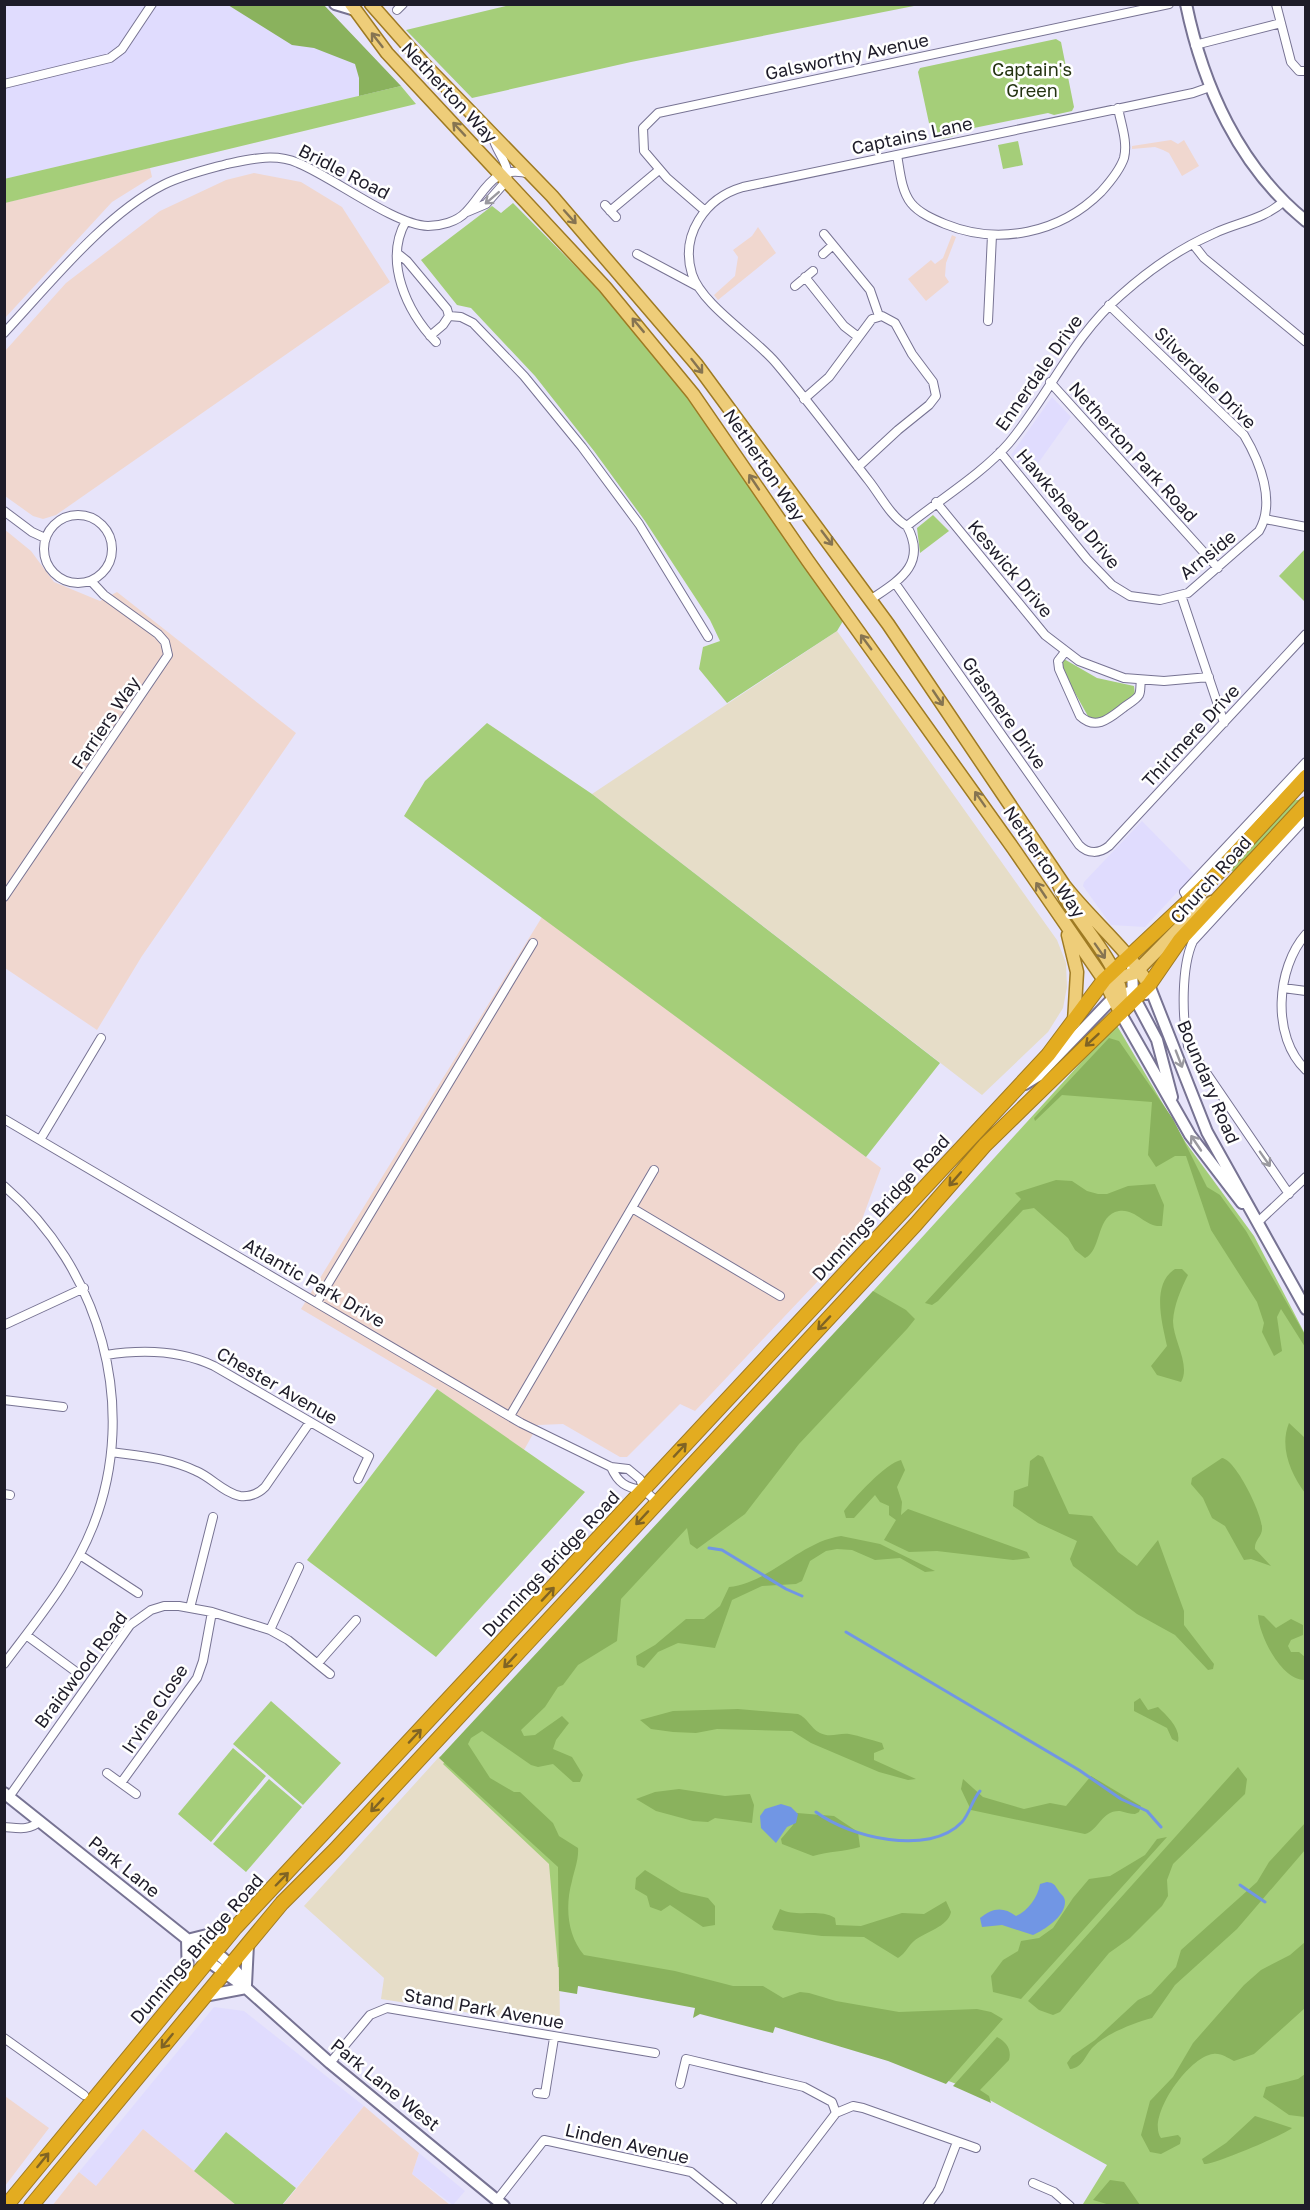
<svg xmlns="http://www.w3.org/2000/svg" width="1310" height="2210" font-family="'Golos Text',sans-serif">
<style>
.built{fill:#e0dcfe}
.industrial{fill:#f0d7cf}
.education{fill:#e6ddc8}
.green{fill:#a5ce79}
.forest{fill:#8ab25d}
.water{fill:#7196e4}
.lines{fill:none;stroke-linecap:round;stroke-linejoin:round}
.stream{stroke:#7196e4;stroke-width:3}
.street-casing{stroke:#777393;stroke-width:10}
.secondary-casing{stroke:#777393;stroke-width:14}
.primary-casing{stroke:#9e7a23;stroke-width:15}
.highway-casing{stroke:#9e7a23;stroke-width:16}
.street{stroke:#fff;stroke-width:8}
.secondary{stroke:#fff;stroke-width:10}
.primary{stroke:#eecd79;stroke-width:12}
.highway{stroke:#e3ac20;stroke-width:14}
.oneway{stroke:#867451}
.oneway2{stroke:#9a999f}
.oneway3{stroke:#806424}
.labels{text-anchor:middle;stroke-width:5;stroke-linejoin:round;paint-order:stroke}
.street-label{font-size:18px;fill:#1e1c29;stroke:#fff}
.park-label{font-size:18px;fill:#233310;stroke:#fff}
</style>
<rect width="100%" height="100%" fill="#e7e4fa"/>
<path class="built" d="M4,5H324L401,86L5,179Z
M1052,397L1071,417L1029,476L1011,455Z
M1142,821L1194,874L1145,927L1111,925L1083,886L1084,882Z
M214,2007L244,2011L364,2106L296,2188L226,2132L194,2171L143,2129L96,2187L79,2172Z
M419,2153L465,2191L453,2205L412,2174Z"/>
<path class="industrial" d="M1171,140L1178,144L1184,140L1199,166L1182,176L1169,153L1163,150L1155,147L1132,149V146Z
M150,168L152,177L112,202L5,318L4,203Z
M254,173L301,182L342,207L390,282L56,515L43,519L33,516L5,496V351L66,283L160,211L226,180Z
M758,227L776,253L718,300L714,295L735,276L738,257L733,250L752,236Z
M952,235L956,237L946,263L945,276L949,282L926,301L908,279L931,260L935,264L943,258Z
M4,529L31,551L54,582L100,601L117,592L296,733L142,956L97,1030L5,968Z
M542,917L881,1168L853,1244L695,1411L680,1404L627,1457H620L563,1424L538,1425L524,1450L437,1389L301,1309Z
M5,2096L49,2128L5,2186Z
M364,2106L419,2153L412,2174L450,2205L282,2206Z
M143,2129L236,2205L52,2206L79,2172L96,2186Z"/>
<path class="education" d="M837,631L1057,940L1066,963L1067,987L1063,1008L1048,1032L982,1095L592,794Z
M440,1756L558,1865L560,2027L381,1999L384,1978L304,1906Z"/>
<path class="green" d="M510,5V4L919,5L631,62L472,98L406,30Z
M1056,39L1061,42L1074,107L1072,111L1054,115L1048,113L964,130C955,137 941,141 932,137L918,72L920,68Z
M401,86L416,104L5,203L4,179Z
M1018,141L1023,165L1003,169L998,145Z
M513,203L591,282L663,363L843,621L837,631L727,703L699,669L703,647L720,641L710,620L645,521L594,451L535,376L471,308L457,305L421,260L492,206L501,213Z
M933,515L949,531L920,553L917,528Z
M1305,549V602L1279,576Z
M1064,659L1097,678L1134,686L1135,695L1101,719L1089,718L1061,668Z
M487,723L592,794L940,1063L866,1157L404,816L425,781Z
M1304,799L1235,874L1228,867L1290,801Z
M1116,1024L1186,1143L1254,1236L1305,1334V2205L1083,2204L1107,2165L970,2089L744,2005L558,1967L549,1864L443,1764Z
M437,1389L585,1492L436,1657L307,1560Z
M271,1701L341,1763L303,1805L233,1744Z
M233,1748L266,1776L211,1842L178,1814Z
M269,1779L302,1807L246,1872L213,1844Z
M226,2132L296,2188L282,2205H236L194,2171Z"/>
<path class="forest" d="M228,5H324L401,86L359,96V78L355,64L314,48L292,45Z
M1109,1038L1119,1041L1173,1119L1207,1187L1220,1195L1246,1231L1305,1335V1347L1281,1309L1277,1317L1282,1351L1274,1356L1262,1332L1264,1323L1257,1302L1211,1230L1186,1156H1175L1156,1167L1148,1155L1152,1102L1062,1095L1035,1121L1034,1118Z
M1056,1180L1072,1181L1087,1191L1098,1194H1107L1128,1186L1155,1184L1164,1205L1162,1226C1144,1228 1135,1205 1115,1212C1096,1220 1101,1251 1085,1258L1075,1250L1068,1238L1034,1208L1023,1210L938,1301L932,1305L925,1303L1021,1199L1015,1193Z
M1175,1269H1182L1188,1275C1181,1289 1174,1305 1173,1321C1173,1340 1191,1365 1181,1382L1157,1375L1151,1366L1167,1346C1162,1323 1151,1284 1175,1269Z
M873,1291L906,1310L915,1319L907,1329L799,1444L745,1514L697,1549L690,1544L687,1528L621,1599L617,1641L578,1665L563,1685L558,1687L545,1707L521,1730L524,1736L535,1735L562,1716L569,1723L556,1740L553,1749L572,1757L583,1775L580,1782H573L553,1764L538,1767L531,1765L482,1731L471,1738L468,1744L490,1778L514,1792H520L553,1823L559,1836L578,1848C579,1859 574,1871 572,1881C565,1906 567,1935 584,1955L675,1971L733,1986H763L783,1998L800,1992L809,1993L836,2001L899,2012L977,2009L991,2012L1003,2019L946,2084L888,2061L775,2027L773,2033L700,2014L693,2018L695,2008L578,1986L577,1994L559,1991L558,1867L439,1758Z
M1289,1423L1305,1438V1493C1291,1474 1279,1447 1289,1423Z
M1038,1455L1043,1457L1069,1514L1092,1516L1118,1552L1137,1566L1158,1540L1184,1611V1625L1214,1664L1213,1669L1208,1670L1175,1635L1137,1614L1073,1566L1070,1559L1077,1541L1038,1523L1013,1506L1014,1491L1028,1486L1030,1461Z
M1222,1458C1236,1460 1261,1512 1262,1527C1263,1536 1254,1540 1255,1549L1271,1566L1251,1559L1244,1560L1225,1526L1212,1518L1203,1498L1191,1484L1192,1478Z
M901,1460L905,1470L897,1487L902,1502L901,1515L908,1509L1027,1552L1030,1558L1013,1560L937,1551L909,1552L884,1540L896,1520L889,1515V1506L880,1502L875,1495L854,1518H846L844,1511C853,1499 886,1463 901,1460Z
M841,1536L880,1544L935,1571L925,1572L900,1558L875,1560L852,1550L837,1549L826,1551L810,1561L802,1581L796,1584L762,1586L732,1600L715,1648L678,1643L658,1652L644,1668L637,1665L636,1656L655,1645L686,1619H704L720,1606L729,1587C771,1582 800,1542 841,1536Z
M1258,1615L1264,1616L1276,1628L1291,1619L1303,1625V1635L1291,1640L1288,1646L1291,1652H1299L1305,1657V1680C1282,1681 1259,1636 1258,1615Z
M1140,1698L1148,1710L1158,1707C1167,1716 1181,1728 1178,1742L1172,1739L1167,1728L1134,1711V1702Z
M738,1709L798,1714C808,1718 810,1728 820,1733C830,1738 838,1733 849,1734C860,1736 871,1740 882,1743L884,1749L874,1753V1760L916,1779L908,1780L879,1772L811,1743L792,1731L717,1729L696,1733L673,1732L651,1729L640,1720L673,1711Z
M1238,1767L1247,1779L1245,1794L1173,1864L1167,1880L1168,1896L1162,1906L1130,1938L1109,1953L1060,2012L1053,2015L1039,2010L1028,2001Z
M1091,1776L1141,1806L1139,1812L1135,1814C1130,1814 1125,1812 1120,1811C1102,1810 1099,1830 1085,1834L971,1810L961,1789L963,1779L983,1797L1024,1809L1050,1803L1066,1806Z
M679,1789L725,1796L750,1794L754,1805L752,1823L715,1818L708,1822L693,1821L656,1811L636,1799L655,1792Z
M797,1813L834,1816L858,1832L860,1847C844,1852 829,1851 813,1856L782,1844L781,1839L793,1825Z
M1305,1823V1850L1237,1929L1175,1985L1152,2018C1134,2023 1107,2033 1093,2047C1085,2055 1083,2068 1070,2069L1067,2063L1072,2056L1095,2040L1138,2000L1151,1994L1176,1967L1181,1950L1257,1882L1269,1862Z
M1167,1837L1021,1999L993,1992L991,1976L1003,1960L1018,1951L1021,1941L1039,1938L1053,1928L1073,1898L1089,1879L1110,1876L1145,1855L1157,1839Z
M645,1870L681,1892L708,1898L715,1906V1925L703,1927L670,1905L661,1911L650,1907L647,1896L635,1889L636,1878Z
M946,1901L951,1912C948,1927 925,1932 914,1941C908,1946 906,1953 898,1958L864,1937L822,1936L774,1930L772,1927L780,1909C797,1918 819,1908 835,1918L836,1925L861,1926L902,1913L924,1914Z
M1305,1942V2008L1254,2054L1234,2061C1227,2058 1222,2053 1213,2054C1188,2057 1146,2118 1161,2138L1178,2135L1181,2138L1180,2144L1161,2154L1150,2152L1141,2135L1150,2101L1173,2077L1193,2043L1244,1985L1261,1970L1290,1955Z
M997,2037C1006,2042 1012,2049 1009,2060L980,2090L989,2096L991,2103L953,2086Z
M1305,2074V2117L1289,2115L1263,2097L1266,2087L1298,2079Z
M1255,2116L1292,2128C1284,2135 1213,2165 1204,2164L1202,2159L1226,2143Z
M1110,2180L1124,2182L1140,2205H1110L1093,2200Z"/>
<path class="water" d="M781,1804L791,1807L798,1814L796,1823L787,1827L776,1843L761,1828L760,1816L765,1809Z
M1047,1882C1054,1883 1054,1884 1058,1890C1060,1894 1065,1896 1065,1902C1065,1917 1044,1930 1033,1935L1002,1925L982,1927L980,1918C992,1908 1003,1906 1016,1916C1028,1911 1038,1897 1040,1884Z"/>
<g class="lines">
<path class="stream" d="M709,1548L722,1550L786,1589L802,1596
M846,1632L1079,1770L1121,1799L1147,1811L1161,1827
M816,1812C849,1837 929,1857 962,1822C970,1813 972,1800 980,1791
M1240,1885L1265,1902"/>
<defs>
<path id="street" d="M1276,4L1291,62L1299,71H1306
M397,10L403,4
M1195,45L1281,23
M4,84L110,58L122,49L152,4
M897,155C900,171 901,190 911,203C919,213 933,219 945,224C999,246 1060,233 1101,192C1110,182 1120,170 1124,158C1128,142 1121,124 1118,108
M605,205L616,217
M704,210L667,178L644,151L643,128L658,113L1169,4
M610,211L659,170
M467,212L486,204L507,180C510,164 497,153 493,138
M406,221C383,261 407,312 436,342
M824,234L870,290L879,316
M1193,244L1204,258L1306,342
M397,253L407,261L447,309L449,316L443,325L430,336
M637,254L697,286
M823,254L833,245
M805,277L844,326L857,336
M795,286L813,271
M449,316L461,317L473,323L524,376L582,447L639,524L708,637
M988,321L992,235
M4,333C49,285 104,215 163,185C183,175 205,170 227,164C251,159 275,153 298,163C333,177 394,225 428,226C440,226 457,222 466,212C485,193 492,163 530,174
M1050,382L1218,568
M804,399L829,377L872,319L882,316L895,323L912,354L933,382L936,396L929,405L898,430L858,467
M1000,452L1087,559L1112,585L1130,596L1160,600L1188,593L1259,531C1276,502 1260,462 1244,435L1109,305
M936,502L1045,635L1079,661L1124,678L1164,681L1209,677
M4,511L32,532L45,538
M44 549a34 34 0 1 1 68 0a34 34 0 1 1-68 0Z
M1265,519L1306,527
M907,526C891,517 880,495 869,481C838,441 808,401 776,363C753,336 702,305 692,274C680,235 705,198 743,187L1193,93L1210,87
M895,583L1079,845C1088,854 1099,854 1109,846L1306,634
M1181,595L1224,723
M870,600C898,581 928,565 907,526C939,500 982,474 1009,443C1049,395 1073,336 1121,295C1149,270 1180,248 1215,233C1239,222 1265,219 1284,201
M1065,652L1058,661L1059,669L1080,716C1096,731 1110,718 1123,708C1128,704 1136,700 1139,695C1141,691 1140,685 1141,680
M4,897L168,655L165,642L158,634L104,595L91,581
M1189,900L1184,892L1306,762
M1306,934C1276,968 1271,1037 1306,1070
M1283,988L1306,991
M4,1119L521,1423L611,1467L628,1469L640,1479L644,1490L657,1502
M40,1140L101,1038
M4,1186C100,1268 140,1407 93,1526C73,1577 37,1620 4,1664
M1289,1194L1188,1046C1182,1018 1181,967 1193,941L1306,818
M632,1208L780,1296
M1258,1222L1306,1177
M317,1302L533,943
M4,1325L84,1288
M106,1355C144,1349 180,1350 214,1366L369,1456L358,1479
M4,1400L63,1407
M510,1416L654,1170
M111,1452C140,1456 169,1458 196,1471C211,1477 224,1493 240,1496C250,1497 259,1493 265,1487L310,1422
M611,1467C618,1483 626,1488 643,1490
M4,1494L10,1495
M80,1555L138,1593
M190,1608L213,1517
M270,1630L299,1567
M26,1635L79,1674
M318,1663L356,1620
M107,1773L136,1794
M121,1783L197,1678L203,1661L212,1612
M9,1797L130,1625L151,1610L164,1606H179L212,1612L270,1630L288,1640L330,1674
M4,1827C18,1828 29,1831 40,1821
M4,2038L84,2095
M330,2063L370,2015L387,2008L655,2053
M680,2084L686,2059L804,2087L832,2102L836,2113
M537,2093L545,2094L554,2038
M1033,2183L1054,2192L1070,2206
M497,2200L544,2140L691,2172L733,2206
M765,2206L836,2113L853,2106L863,2108L976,2148
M927,2206L939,2189L957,2142"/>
<path id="secondary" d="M335,4L355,10
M1186,4C1203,86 1239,167 1306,221
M1132,968L1133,995L1157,1040L1172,1097
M1149,985L1207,1132L1306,1309
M1121,1014L1190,1135L1242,1203
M1025,1084L1038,1076L1113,998L1132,991L1146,994
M4,1793L187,1939L208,1961L246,1988L330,2063L504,2206
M187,1939C211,1946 237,1965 246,1988
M187,1939L188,1985
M191,1939L235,1928
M246,1985L248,1944
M204,1996L246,1988"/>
<path id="primary" d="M351,4L387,53L605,287L693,394L808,561L1013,848L1104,980L1121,1014
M371,4L424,64L552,196L697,365L888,624L1064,885C1091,920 1126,947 1149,985
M1059,885C1073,921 1133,972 1119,1011
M1068,935L1077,972L1074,1022
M1113,979L1135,973L1194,913L1212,902"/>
<path id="highway" d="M6,2206L235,1928L1048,1055L1104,980L1213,878L1306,777
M31,2206L282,1903L335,1850L916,1224L985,1145L1149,985L1180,940L1306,804"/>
</defs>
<use href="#street" class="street-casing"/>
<use href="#secondary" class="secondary-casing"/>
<use href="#primary" class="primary-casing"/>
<use href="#highway" class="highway-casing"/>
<use href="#street" class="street"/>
<use href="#secondary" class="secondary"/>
<use href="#primary" class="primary"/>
<use href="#highway" class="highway"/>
</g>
<defs><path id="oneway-shaft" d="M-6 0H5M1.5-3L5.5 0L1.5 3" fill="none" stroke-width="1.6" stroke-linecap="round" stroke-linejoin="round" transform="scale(1.5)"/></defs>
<g class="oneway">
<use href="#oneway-shaft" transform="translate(377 40) rotate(-128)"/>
<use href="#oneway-shaft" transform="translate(459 129) rotate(-133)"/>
<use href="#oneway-shaft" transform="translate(570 217) rotate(48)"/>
<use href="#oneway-shaft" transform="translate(638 325) rotate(-130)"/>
<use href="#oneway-shaft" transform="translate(697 366) rotate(52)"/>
<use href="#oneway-shaft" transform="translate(754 482) rotate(-124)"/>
<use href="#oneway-shaft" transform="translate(827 538) rotate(53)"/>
<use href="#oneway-shaft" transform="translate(866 642) rotate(-126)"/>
<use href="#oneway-shaft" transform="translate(938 698) rotate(56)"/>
<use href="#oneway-shaft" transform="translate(980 799) rotate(-125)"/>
<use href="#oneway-shaft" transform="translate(1041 890) rotate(-124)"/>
<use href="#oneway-shaft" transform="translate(1100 951) rotate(55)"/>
</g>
<g class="oneway2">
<use href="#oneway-shaft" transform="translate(492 198) rotate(139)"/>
<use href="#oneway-shaft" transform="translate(1179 1059) rotate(69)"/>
<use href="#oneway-shaft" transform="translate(1196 1143) rotate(-124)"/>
<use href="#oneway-shaft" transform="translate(1265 1159) rotate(55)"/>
</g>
<g class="oneway3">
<use href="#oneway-shaft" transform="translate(1092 1040) rotate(137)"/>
<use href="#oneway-shaft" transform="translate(955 1179) rotate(131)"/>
<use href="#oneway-shaft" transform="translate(824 1323) rotate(133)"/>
<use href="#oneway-shaft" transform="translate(680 1450) rotate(-47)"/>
<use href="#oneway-shaft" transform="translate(642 1518) rotate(133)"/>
<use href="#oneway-shaft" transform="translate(548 1594) rotate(-47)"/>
<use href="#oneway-shaft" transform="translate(510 1661) rotate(133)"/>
<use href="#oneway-shaft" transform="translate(415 1736) rotate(-47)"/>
<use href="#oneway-shaft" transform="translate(377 1805) rotate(133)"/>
<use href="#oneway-shaft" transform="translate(282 1879) rotate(-46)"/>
<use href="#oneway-shaft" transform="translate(167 2041) rotate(129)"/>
<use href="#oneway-shaft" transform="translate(43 2160) rotate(-51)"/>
</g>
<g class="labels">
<g class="street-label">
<text transform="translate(847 57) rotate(-12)" y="6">Galsworthy Avenue</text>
<text transform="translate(449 93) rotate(47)" y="6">Netherton Way</text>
<text transform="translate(912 136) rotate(-12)" y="6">Captains Lane</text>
<text transform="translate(344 172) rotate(27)" y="6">Bridle Road</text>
<text transform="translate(1039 373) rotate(-55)" y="6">Ennerdale Drive</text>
<text transform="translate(1205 378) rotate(45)" y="6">Silverdale Drive</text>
<text transform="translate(1133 452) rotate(48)" y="6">Netherton Park Road</text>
<text transform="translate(764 465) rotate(56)" y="6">Netherton Way</text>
<text transform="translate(1068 509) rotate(50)" y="6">Hawkshead Drive</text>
<text transform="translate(1208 555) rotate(-39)" y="6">Arnside</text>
<text transform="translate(1010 569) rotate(50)" y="6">Keswick Drive</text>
<text transform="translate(1004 713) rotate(55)" y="6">Grasmere Drive</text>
<text transform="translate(106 723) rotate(-56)" y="6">Farriers Way</text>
<text transform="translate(1191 736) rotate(-47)" y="6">Thirlmere Drive</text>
<text transform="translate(1044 862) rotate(56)" y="6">Netherton Way</text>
<text transform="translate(1211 880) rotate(-48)" y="6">Church Road</text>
<text transform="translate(1208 1082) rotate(67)" y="6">Boundary Road</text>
<text transform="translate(881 1208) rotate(-47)" y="6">Dunnings Bridge Road</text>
<text transform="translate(314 1283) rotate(30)" y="6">Atlantic Park Drive</text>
<text transform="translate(277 1386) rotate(30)" y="6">Chester Avenue</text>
<text transform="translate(551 1564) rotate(-47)" y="6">Dunnings Bridge Road</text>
<text transform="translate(81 1670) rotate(-53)" y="6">Braidwood Road</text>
<text transform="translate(155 1709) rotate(-56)" y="6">Irvine Close</text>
<text transform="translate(124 1867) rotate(39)" y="6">Park Lane</text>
<text transform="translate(197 1949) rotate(-49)" y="6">Dunnings Bridge Road</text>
<text transform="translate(484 2009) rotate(10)" y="6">Stand Park Avenue</text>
<text transform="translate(385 2085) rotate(39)" y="6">Park Lane West</text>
<text transform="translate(627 2144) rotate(13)" y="6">Linden Avenue</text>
</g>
<g class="park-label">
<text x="1032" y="76">Captain's<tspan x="1032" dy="21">Green</tspan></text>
</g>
</g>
<rect width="1310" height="2210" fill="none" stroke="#1e1c29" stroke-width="12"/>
</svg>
